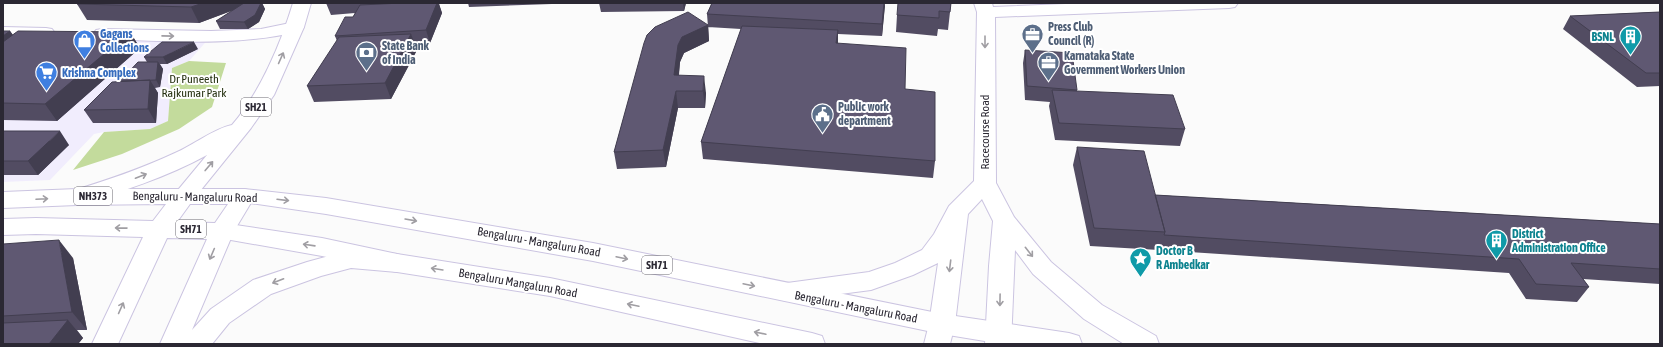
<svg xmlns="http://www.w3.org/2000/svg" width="1663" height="347" font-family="'Asap Condensed',sans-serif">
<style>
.built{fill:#f1edfd}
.green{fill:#c3db9c}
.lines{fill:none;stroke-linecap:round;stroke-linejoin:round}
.minor-casing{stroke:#cbc4e1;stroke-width:2}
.major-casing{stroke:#cbc4e1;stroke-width:2}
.highway-casing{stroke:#cbc4e1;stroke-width:2}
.minor{fill:#fff;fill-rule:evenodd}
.major{fill:#fff;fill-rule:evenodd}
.highway{fill:#fff;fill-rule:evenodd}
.wall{fill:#524c62}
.shaded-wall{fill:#423e50}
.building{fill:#5f5872;stroke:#423e50}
.oneway{stroke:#a09ea3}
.labels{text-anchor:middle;stroke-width:4;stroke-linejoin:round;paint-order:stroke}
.shield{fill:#fff;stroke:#6b6870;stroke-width:1}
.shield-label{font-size:11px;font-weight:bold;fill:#2b2833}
.service-label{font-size:12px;font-weight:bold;fill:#4e5e75;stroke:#fff;text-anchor:start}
.shop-label{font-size:12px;font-weight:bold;fill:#366cbe;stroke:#fff;text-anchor:start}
.culture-label{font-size:12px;font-weight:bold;fill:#0d838f;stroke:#fff;text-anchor:start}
.park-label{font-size:12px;fill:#263111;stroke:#fff}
.street-label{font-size:12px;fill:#2b2833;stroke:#fff}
</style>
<rect width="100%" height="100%" fill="#fbfbfb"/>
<path class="built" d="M3,32L211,36L189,61L172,68L168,121L150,129L104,132L94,134L50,180L3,182Z"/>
<path class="green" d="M189,61L226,63L212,107L179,129L122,154L73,170L104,132L150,129L168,121L172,68Z"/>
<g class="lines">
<defs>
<path id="minor" d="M974,3H992L993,7L1090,3H1238L1235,7L1229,8L995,17L996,183L1014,217L1051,262L1102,305L1156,336L1159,344H1124L1084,319L1033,274L1015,250L1011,344H985L989,266L993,221L982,199L968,214L955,324L950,344H924L929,324L938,263L913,275L871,290L787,301L778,299L774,292L778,285L787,283L869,272L895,263L922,250L934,234L949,206L974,181L977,12Z
M295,22L301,23L304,27L301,31C236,47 168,41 102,39L96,38L93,34L96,30L102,29L211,31L261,29Z
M3,27L46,28L52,29L55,33L52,37L46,38L3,37Z"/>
<path id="major" d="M293,3H311L304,27L274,95L251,128L192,201L184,203L176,201L173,196L207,155C167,177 121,192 77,205L69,202L66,197L69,192C105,181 141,169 175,153C192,146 215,128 232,125C260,93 281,43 293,3Z
M244,189L326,198L593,243L942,314L1069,333L1079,336L1082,344H1003L942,334L593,261L326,214L236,201L233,196L236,191Z
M222,223L322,238L397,254L550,278L812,333L822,336L825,344H764L550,296L397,272L322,256L214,237L210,231L214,225Z"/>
<path id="highway" d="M77,189H244L252,191L255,196L234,231L192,330L211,309L253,280L307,262L351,250L397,254L406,257L409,263L406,269L397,272L351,268L321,276L271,294L229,323L212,344H160L207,239L167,238L118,344H92L143,237L36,234L3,235V219L36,218L153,221L166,204L77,205L3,208V192ZM190,204H228L215,223L177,222Z"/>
</defs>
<use href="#minor" class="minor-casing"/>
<use href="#major" class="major-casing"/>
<use href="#highway" class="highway-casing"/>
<use href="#minor" class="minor"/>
<use href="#major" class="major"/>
<use href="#highway" class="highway"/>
</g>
<path class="wall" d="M78,3H262L265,9L259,22L248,29H220L216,21L234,10L199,23L87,20L77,4Z
M326,3H440L439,4L442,13L430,43L415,44L417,50L391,99L314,102L307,86L337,41L335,36L353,17L355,13L331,15Z
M468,3H581L469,7Z
M599,3H686L684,11L601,12Z
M712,3H885L882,36L838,34V43L905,89L935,161L933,178L703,159L701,142L741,29L708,27L707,14Z
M951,3L948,30L938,29L937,36L896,32L897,15Z
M1660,12V86L1637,87L1563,29L1570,16Z
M708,25L709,41L684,53L680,62L679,75L706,93L705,108H678L666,167L617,169L614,152L647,35Z
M3,31H10L13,35L130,32L140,48L57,121L3,120Z
M198,49L167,64H160L163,69L160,87L155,88L158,93L156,123H93L84,110L120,82L147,62L144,57Z
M1025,50L1077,90V91L1185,129L1180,146L1055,140L1049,106L1050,102L1025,100L1023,63Z
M3,131L69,145L38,175H3Z
M1077,147L1155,195L1660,224V284L1583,279L1589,287L1577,302L1526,299L1509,273L1159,250L1090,246L1073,165Z
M3,244L73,258L87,330H77L83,338L78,344H3Z"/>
<path class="shaded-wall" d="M203,3H252L199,23L191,7Z
M261,3H262L265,9L259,22L248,29L244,22Z
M437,3H440L439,4L442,13L430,43L426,30Z
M683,3H686L684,11Z
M884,3L885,6L882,36V24Z
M708,25L709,41L684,53L680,62L677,91L674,75L678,45L682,37Z
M838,30V46L836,43Z
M10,31L21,47L3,61V36Z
M130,32L140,48L57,121L45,104Z
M411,34L417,50L391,99L385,83Z
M194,42L198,49L167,64L163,57Z
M158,62L163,69L160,87L156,80Z
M704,76L706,93L705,108L703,91Z
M150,80L158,93L156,123L148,109Z
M676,91L678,108L666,167L663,150Z
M60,131L69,145L38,175L28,161Z
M59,240L73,258L87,330L72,312Z
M68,320L83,338L78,344H49Z"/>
<path class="building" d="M78,3H203L191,7L77,4Z
M244,3H261L255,15L244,22L216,21Z
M402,3H437L426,30L335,36L345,17H353L360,5Z
M712,3H884L882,24L707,14Z
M898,3H951L950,12L939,11V18L897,15Z
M688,12L708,25L682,37L678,45L674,75L704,76L703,91H676L663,150L614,152L644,43L647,35L655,27Z
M1660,12V73H1646L1570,16Z
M742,26L838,30L836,43L906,48L905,89L935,92V161L701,142Z
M3,31H10L3,36Z
M18,31L130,32L45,104L3,103V42Z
M411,34L385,83L307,86L339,37Z
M162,42H194L163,57H144Z
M1025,50L1072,53L1077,90L1027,86Z
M138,62H158L156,80L120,81Z
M150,80L148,109L84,110L112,82Z
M1052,90L1173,95L1185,129L1059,123Z
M3,131H60L28,161H3Z
M1077,147L1144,151L1165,232L1094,228Z
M1155,195L1660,224V269L1571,263L1589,287L1536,284L1519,259L1164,235L1165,232Z
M59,240L72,312L3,316V244Z
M68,320L49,344H3V323Z"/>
<defs><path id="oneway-shaft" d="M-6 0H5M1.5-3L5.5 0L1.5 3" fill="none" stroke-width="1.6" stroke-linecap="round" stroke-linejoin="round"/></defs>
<g class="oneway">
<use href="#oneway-shaft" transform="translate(168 36) rotate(1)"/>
<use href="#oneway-shaft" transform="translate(985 42) rotate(90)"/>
<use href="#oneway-shaft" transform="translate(281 58) rotate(-66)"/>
<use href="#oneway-shaft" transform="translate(209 166) rotate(-50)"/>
<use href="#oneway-shaft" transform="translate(141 176) rotate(-21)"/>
<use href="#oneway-shaft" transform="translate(42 199) rotate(-3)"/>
<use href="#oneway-shaft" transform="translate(283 200) rotate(7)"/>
<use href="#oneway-shaft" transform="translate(411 220) rotate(10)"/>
<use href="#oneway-shaft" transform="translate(121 228) rotate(-179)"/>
<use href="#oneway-shaft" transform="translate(309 245) rotate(-172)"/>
<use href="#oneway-shaft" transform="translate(1029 252) rotate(52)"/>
<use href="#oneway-shaft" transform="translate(212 254) rotate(113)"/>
<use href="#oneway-shaft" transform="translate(622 258) rotate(12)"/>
<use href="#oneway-shaft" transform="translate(950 266) rotate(97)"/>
<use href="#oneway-shaft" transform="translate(437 269) rotate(-171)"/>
<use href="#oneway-shaft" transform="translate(278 281) rotate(159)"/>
<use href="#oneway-shaft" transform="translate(749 285) rotate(12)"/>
<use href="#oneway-shaft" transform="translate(1000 300) rotate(91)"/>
<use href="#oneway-shaft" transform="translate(633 305) rotate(-168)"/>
<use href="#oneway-shaft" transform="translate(121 308) rotate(-66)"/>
<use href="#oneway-shaft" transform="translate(760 333) rotate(-168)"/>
</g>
<defs>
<symbol id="office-pin" viewBox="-11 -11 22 30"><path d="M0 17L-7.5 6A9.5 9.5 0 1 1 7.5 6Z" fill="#5c6f8a" stroke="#fff"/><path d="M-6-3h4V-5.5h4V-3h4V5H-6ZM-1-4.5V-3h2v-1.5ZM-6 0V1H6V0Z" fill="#fff"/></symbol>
<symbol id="building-pin" viewBox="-11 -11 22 30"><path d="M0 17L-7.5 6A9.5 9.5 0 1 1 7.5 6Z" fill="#0f9aa8" stroke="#fff"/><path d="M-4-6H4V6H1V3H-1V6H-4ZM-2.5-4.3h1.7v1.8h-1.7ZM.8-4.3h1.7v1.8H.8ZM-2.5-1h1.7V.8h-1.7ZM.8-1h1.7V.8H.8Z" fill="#fff"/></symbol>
<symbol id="shop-pin" viewBox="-11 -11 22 30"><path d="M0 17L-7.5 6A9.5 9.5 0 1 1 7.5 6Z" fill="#3f7fe0" stroke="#fff"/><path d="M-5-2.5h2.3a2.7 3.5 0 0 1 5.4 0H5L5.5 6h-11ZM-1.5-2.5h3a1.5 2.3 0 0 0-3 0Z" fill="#fff"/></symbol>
<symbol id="bank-pin" viewBox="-11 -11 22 30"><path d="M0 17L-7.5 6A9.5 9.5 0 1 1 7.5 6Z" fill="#5c6f8a" stroke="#fff"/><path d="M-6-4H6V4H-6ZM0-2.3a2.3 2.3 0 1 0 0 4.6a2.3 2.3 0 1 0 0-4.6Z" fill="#fff"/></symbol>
<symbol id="supermarket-pin" viewBox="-11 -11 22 30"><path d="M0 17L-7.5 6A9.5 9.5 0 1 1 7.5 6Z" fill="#3f7fe0" stroke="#fff"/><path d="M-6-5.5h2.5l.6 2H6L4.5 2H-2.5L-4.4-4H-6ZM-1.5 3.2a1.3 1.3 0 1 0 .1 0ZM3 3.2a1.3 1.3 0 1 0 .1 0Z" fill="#fff"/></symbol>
<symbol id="civic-pin" viewBox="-11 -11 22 30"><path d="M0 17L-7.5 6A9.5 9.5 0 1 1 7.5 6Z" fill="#5c6f8a" stroke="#fff"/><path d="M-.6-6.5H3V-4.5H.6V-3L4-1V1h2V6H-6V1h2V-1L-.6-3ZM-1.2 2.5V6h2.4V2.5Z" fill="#fff"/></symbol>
<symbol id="sight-pin" viewBox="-11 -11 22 30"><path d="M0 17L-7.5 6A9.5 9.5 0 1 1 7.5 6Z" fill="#0f9aa8" stroke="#fff"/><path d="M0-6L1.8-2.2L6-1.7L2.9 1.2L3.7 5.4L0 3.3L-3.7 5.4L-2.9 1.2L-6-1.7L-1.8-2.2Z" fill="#fff"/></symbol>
</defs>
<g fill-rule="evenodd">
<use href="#office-pin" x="1020" y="22" width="25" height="34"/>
<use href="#building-pin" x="1618" y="24" width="25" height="34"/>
<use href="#shop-pin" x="72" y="28" width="25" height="34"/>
<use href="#bank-pin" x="354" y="40" width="25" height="34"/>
<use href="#office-pin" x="1036" y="50" width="25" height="34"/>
<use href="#supermarket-pin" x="34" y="60" width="25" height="34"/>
<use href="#civic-pin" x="810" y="102" width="25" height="34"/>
<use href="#building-pin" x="1484" y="228" width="25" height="34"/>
<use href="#sight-pin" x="1128" y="246" width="25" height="34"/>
</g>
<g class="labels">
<g class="shield">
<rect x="241" y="98" width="30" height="18" rx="3"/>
<rect x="74" y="187" width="38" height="18" rx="3"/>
<rect x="176" y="220" width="30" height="18" rx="3"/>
<rect x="642" y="256" width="30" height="18" rx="3"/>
</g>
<g class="shield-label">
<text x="256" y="111">SH21</text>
<text x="93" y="200">NH373</text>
<text x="191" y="233">SH71</text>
<text x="657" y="269">SH71</text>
</g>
<g class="service-label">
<text x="1048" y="31">Press Club<tspan x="1048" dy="14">Council (R)</tspan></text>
<text x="382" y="50">State Bank<tspan x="382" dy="14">of India</tspan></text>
<text x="1064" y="60">Karnataka State<tspan x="1064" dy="14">Government Workers Union</tspan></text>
<text x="838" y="111">Public work<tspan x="838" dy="14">department</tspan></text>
</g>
<g class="shop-label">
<text x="100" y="38">Gagans<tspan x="100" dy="14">Collections</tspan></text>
<text x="62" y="77">Krishna Complex</text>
</g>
<g class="culture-label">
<text x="1614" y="41" text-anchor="end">BSNL</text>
<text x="1512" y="238">District<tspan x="1512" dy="14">Administration Office</tspan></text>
<text x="1156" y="255">Doctor B<tspan x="1156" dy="14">R Ambedkar</tspan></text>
</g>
<g class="park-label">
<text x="194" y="83">Dr Puneeth<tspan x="194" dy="14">Rajkumar Park</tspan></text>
</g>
<g class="street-label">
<text transform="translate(985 132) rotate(-90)" y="4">Racecourse Road</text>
<text transform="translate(195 197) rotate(1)" y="4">Bengaluru - Mangaluru Road</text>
<text transform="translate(539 242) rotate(10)" y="4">Bengaluru - Mangaluru Road</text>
<text transform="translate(518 283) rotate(10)" y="4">Bengaluru Mangaluru Road</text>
<text transform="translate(856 307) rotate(11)" y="4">Bengaluru - Mangaluru Road</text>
</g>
</g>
<rect width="1663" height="347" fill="none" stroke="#2b2833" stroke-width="8"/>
</svg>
